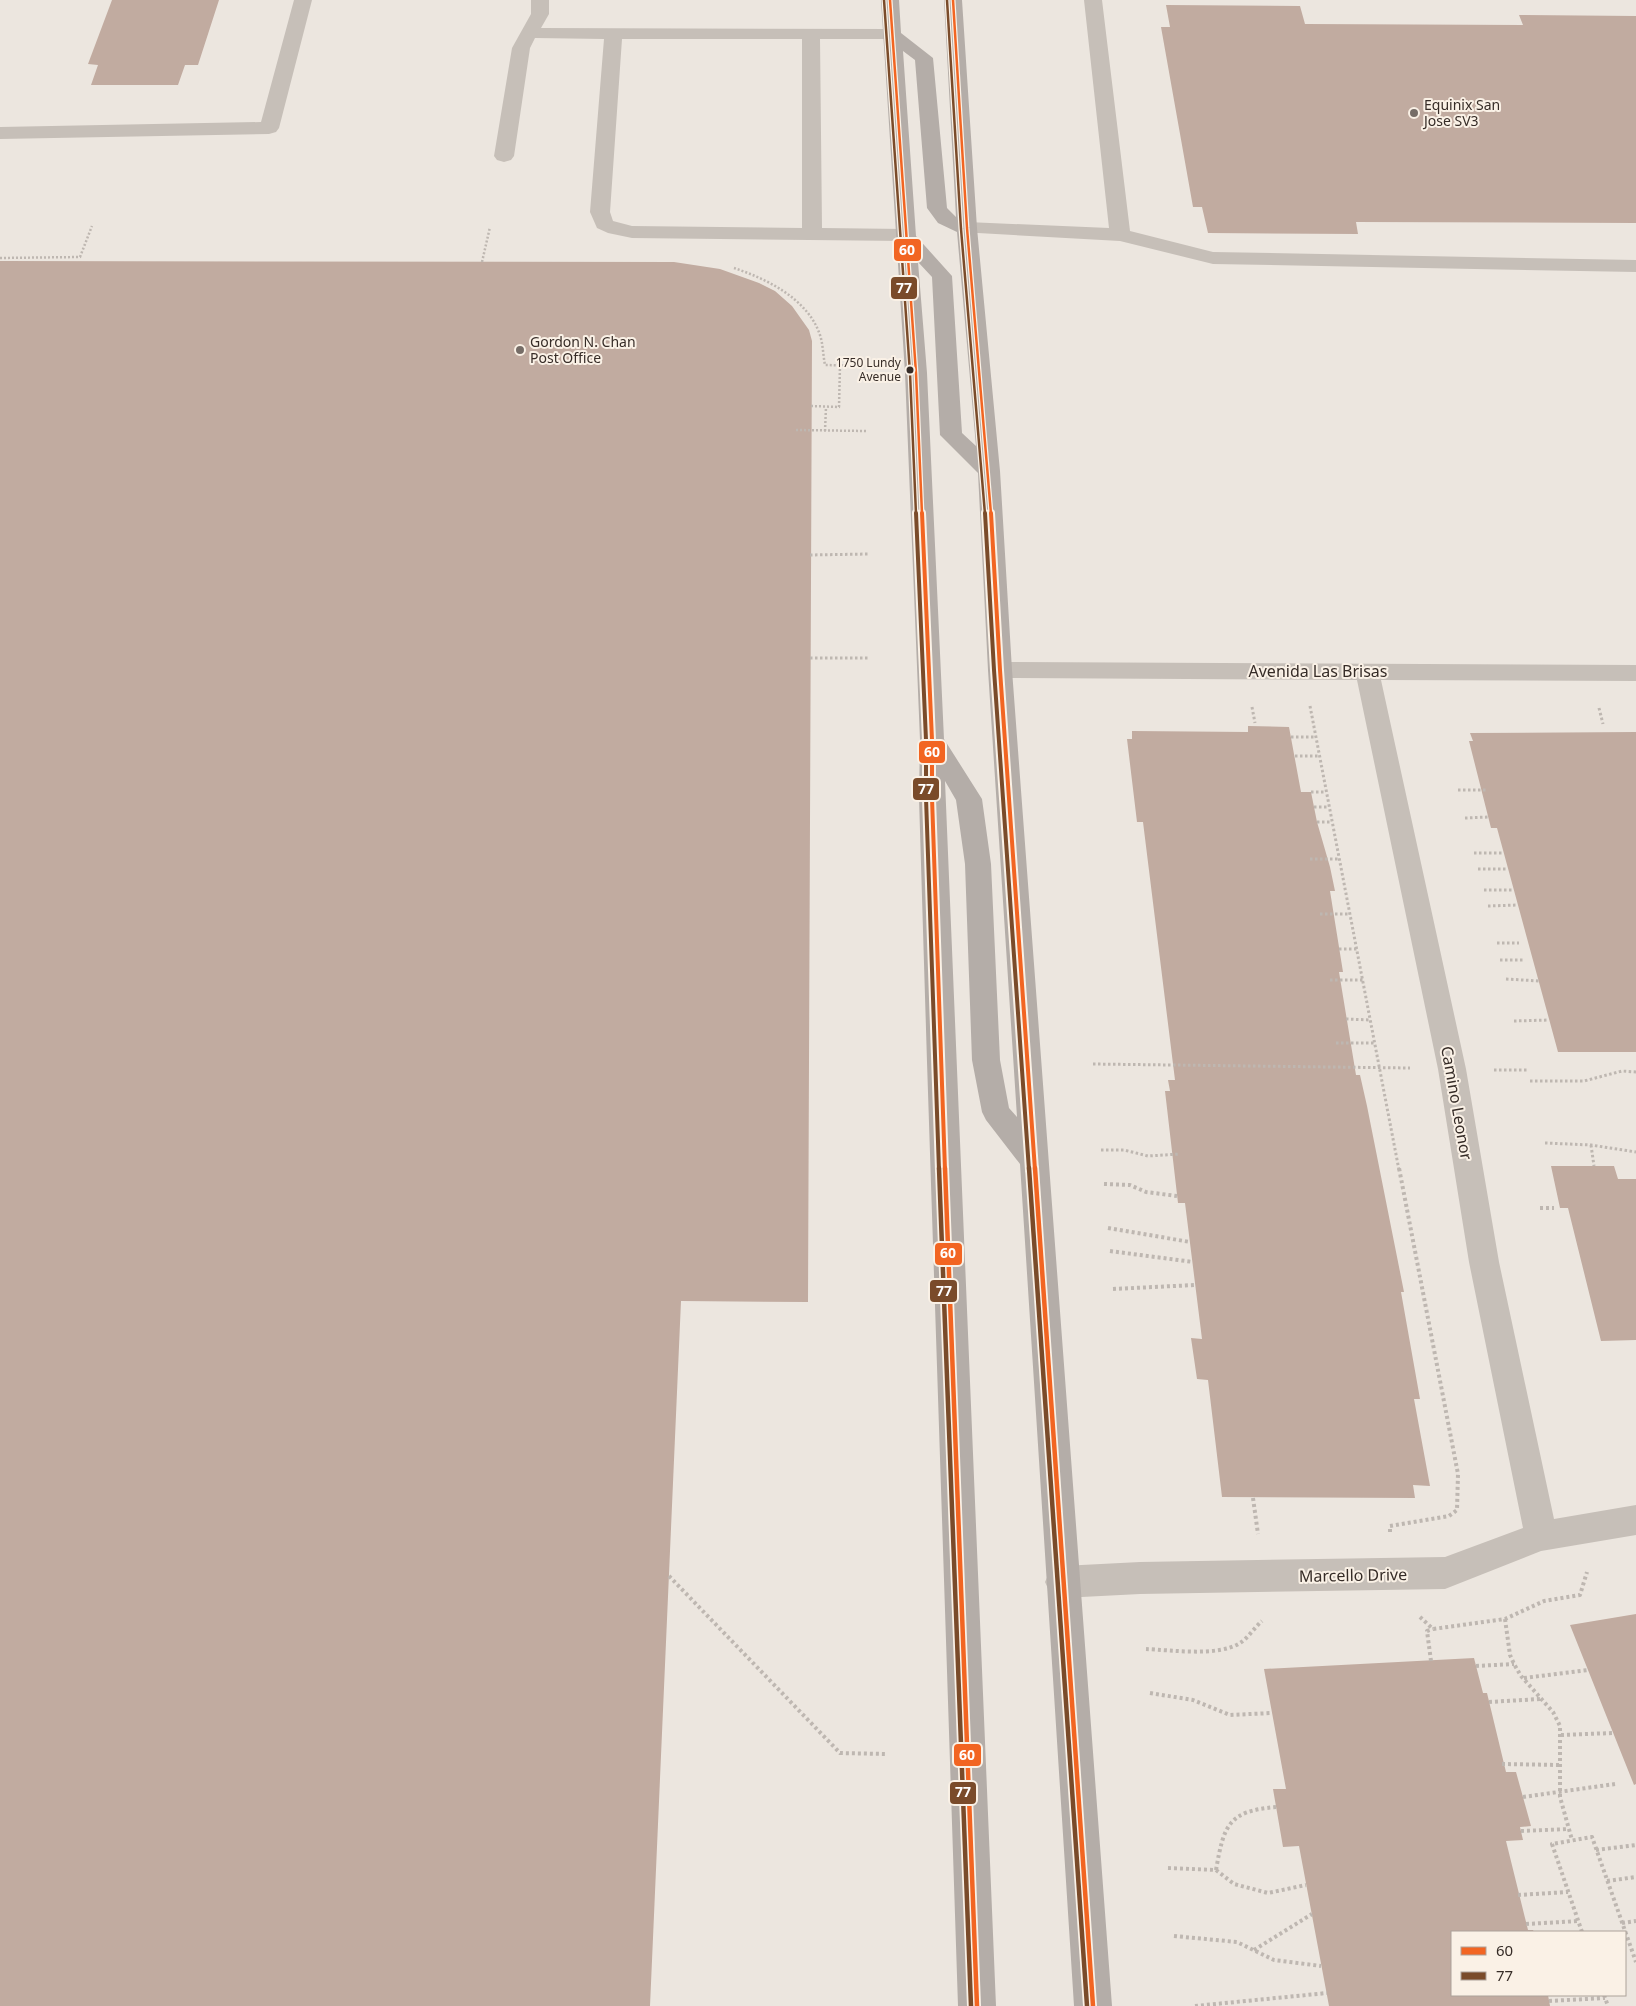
<svg xmlns="http://www.w3.org/2000/svg" width="1636" height="2006" font-family="'Noto Sans',sans-serif">
<style>
.building{fill:#c1aba0}
.lines{fill:none;stroke-linecap:round;stroke-linejoin:round}
.path-far2{stroke:#beb7b1;stroke-width:2.5;stroke-dasharray:2 2;stroke-linecap:butt}
.path-far1{stroke:#beb7b1;stroke-width:3;stroke-dasharray:2.5 2.5;stroke-linecap:butt}
.path{stroke:#beb7b1;stroke-width:4;stroke-dasharray:3 3;stroke-linecap:butt}
.minor{fill:#c6bfb8;fill-rule:evenodd}
.major{fill:#b4ada8;fill-rule:evenodd}
.bus-1-far2-casing{stroke:#faf1e6;stroke-width:5}
.bus-1-far1-casing{stroke:#faf1e6;stroke-width:8}
.bus-1-casing{stroke:#faf1e6;stroke-width:8}
.bus-2-far2-casing{stroke:#faf1e6;stroke-width:5}
.bus-2-far1-casing{stroke:#faf1e6;stroke-width:8}
.bus-2-casing{stroke:#faf1e6;stroke-width:8}
.bus-1-far2{stroke:#f26522;stroke-width:2.5}
.bus-1-far1{stroke:#f26522;stroke-width:4}
.bus-1{stroke:#f26522;stroke-width:4.5}
.bus-2-far2{stroke:#7a4b2a;stroke-width:2.5}
.bus-2-far1{stroke:#7a4b2a;stroke-width:4}
.bus-2{stroke:#7a4b2a;stroke-width:4.5}
.poi-dot{fill:#766d67;stroke:#faf1e6;stroke-width:2}
.bus-dot{fill:#362c27;stroke:#faf1e6;stroke-width:2}
.labels{text-anchor:middle;stroke-width:4;stroke-linejoin:round;paint-order:stroke}
.far-bus-label{font-size:12px;fill:#362c27;stroke:#faf1e6;text-anchor:end}
.far-poi-label{font-size:14px;fill:#362c27;stroke:#faf1e6;text-anchor:start}
.street-label{font-size:16px;fill:#362c27;stroke:#faf1e6}
.line-badge{stroke:#faf1e6;stroke-width:2}
.badge-label{font-size:14px;text-anchor:middle;font-weight:bold;fill:#fff}
</style>
<rect width="100%" height="100%" fill="#ece6df"/>
<path class="building" d="M112,0H219L198,65H185L178,85H91L98,65L88,64Z
M1166,5L1300,6L1305,24L1523,25L1519,15L1636,16V223L1356,222L1358,234L1208,233L1202,207H1193L1161,27H1170Z
M0,261L674,262L720,269L759,283L775,291L792,306L809,330L812,341L808,1302L681,1301L650,2006H0Z
M1248,726L1289,727L1301,792H1311L1317,822L1330,867L1335,891H1330L1343,972H1339L1356,1075H1360L1367,1106L1404,1292H1401L1420,1399H1414L1430,1486L1413,1485L1415,1498L1222,1497L1208,1380L1197,1379L1191,1338L1202,1339L1185,1203H1178L1165,1091H1170L1168,1080H1175L1143,822H1137L1127,739H1132V731L1248,732Z
M1636,732V1052H1558L1497,828H1491L1469,741H1473L1470,733Z
M1551,1166H1614L1618,1179H1636V1340L1601,1341L1568,1208H1560Z
M1636,1614V1784L1634,1785L1570,1625Z
M1474,1658L1483,1693H1487L1506,1772H1516L1531,1826L1520,1827L1523,1840L1506,1841L1528,1930H1533L1534,1932H1452V1995H1548L1550,2006H1329L1299,1846L1283,1847L1273,1789H1286L1264,1669Z"/>
<g class="lines">
<path class="path-far2" d="M0,258L80,257L92,226
M482,262L490,227
M734,268C767,279 808,299 820,335C823,344 823,355 825,365L866,366
M811,406L839,407L840,365
M796,430L866,431
M825,431L826,407"/>
<path class="path-far1" d="M810,555L868,554
M810,658H869
M1310,706L1399,1170
M1252,707L1255,723
M1599,708L1603,724
M1291,737H1316
M1295,756H1319
M1458,790H1488
M1311,792H1326
M1314,807H1329
M1465,818L1488,817
M1317,822H1332
M1474,853H1504
M1310,859H1340
M1478,869H1508
M1484,890H1513
M1488,906L1518,905
M1320,914H1350
M1497,943H1519
M1339,949H1357
M1500,960H1524
M1506,979L1539,981
M1330,980H1363
M1346,1019L1371,1020
M1514,1021L1549,1020
M1336,1043H1376
M1093,1064L1410,1068
M1494,1070H1527
M1530,1081H1584L1622,1071L1636,1072
M1545,1143L1591,1145L1636,1152
M1591,1145L1594,1166
M1101,1150H1124L1148,1156L1180,1154"/>
<path class="path" d="M1104,1184L1130,1185L1146,1192L1177,1196
M1540,1208H1554
M1108,1228L1190,1242
M1110,1251L1193,1262
M1113,1289L1195,1285
M1253,1498L1258,1534
M1390,1532V1526L1449,1516L1457,1510L1458,1474L1399,1168
M669,1576L840,1753L886,1754
M1420,1617L1433,1629L1505,1619L1544,1601L1580,1595L1587,1572
M1505,1619L1510,1655L1514,1664L1521,1676L1553,1712L1560,1726V1797L1572,1840
M1146,1649C1171,1650 1218,1657 1240,1643C1248,1638 1254,1628 1262,1621
M1431,1661L1427,1631L1433,1629
M1476,1666L1514,1664
M1524,1678L1588,1670
M1150,1693L1193,1700L1230,1715L1272,1713
M1489,1702L1540,1699
M1561,1735L1613,1733
M1502,1764L1560,1765
M1523,1797L1615,1784
M1521,1831L1569,1829
M1596,1850L1636,1845
M1168,1868L1216,1870L1234,1884L1268,1893L1306,1885
M1216,1870C1224,1825 1228,1811 1276,1807
M1607,1881L1636,1877
M1518,1895L1568,1892
M1622,1923L1636,1921
M1526,1924L1579,1921
M1582,1932L1552,1844L1592,1837L1636,1962
M1174,1936L1237,1942L1274,1960L1321,1966
M1254,1950L1312,1914
M1604,1995L1608,2006
M1549,2001L1605,1998
M1195,2006L1327,1993"/>
<path class="minor" d="M294,0H312L279,128L276,132L269,134L0,139V127L261,122Z
M531,0H549V14L541,28L891,29L897,30L900,34L897,38L891,39H820L822,228L905,229L912,231L915,235L912,239L905,241L632,238L608,233L597,228L590,212L604,39L535,38L530,48L514,156L511,160L504,162L497,160L494,156L512,48L531,14ZM622,39H802V228L632,226L613,221L610,212Z
M1084,0H1102L1130,231L1213,252L1636,260V272L1213,264L1120,241L960,232L957,228L960,224L967,222L1109,228Z
M1000,662L1636,665V681L1381,680L1466,1069L1499,1262L1554,1519L1636,1505V1535L1541,1551L1445,1589L1140,1594L1062,1598L1050,1593L1045,1582L1050,1571L1062,1566L1140,1562L1445,1557L1523,1528L1469,1262L1438,1069L1357,680L1000,678L991,676L988,670L991,664Z"/>
<path class="major" d="M881,0H899L901,33L933,58L947,208L956,217L944,0H962L977,228L1000,471L1012,670L1112,2006H1074L1020,1164L986,1120L982,1112L972,1060L965,864L956,800L945,781L996,2006H958L927,1062L919,798L920,740L905,373ZM903,51L915,60L927,208L938,223L957,232L976,446L962,433L952,276L916,236ZM918,262L932,277L940,435L978,473L988,670L1017,1117L1009,1108L1000,1060L991,864L982,799L944,739L927,373Z"/>
<defs>
<path id="bus-1-far2" d="M890,0L916,373L922,514
M953,0L967,228L991,514"/>
<path id="bus-1-far1" d="M922,513L932,740V798L945,1170
M991,513L1000,670L1035,1170"/>
<path id="bus-1" d="M945,1168L977,2006
M1035,1168L1093,2006"/>
<path id="bus-2-far2" d="M884,0L910,373L916,514
M947,0L961,229L985,514"/>
<path id="bus-2-far1" d="M916,513L926,740V798L939,1170
M985,513L994,670L1029,1170"/>
<path id="bus-2" d="M939,1168L971,2006
M1029,1168L1087,2006"/>
</defs>
<use href="#bus-1-far2" class="bus-1-far2-casing"/>
<use href="#bus-1-far1" class="bus-1-far1-casing"/>
<use href="#bus-1" class="bus-1-casing"/>
<use href="#bus-2-far2" class="bus-2-far2-casing"/>
<use href="#bus-2-far1" class="bus-2-far1-casing"/>
<use href="#bus-2" class="bus-2-casing"/>
<use href="#bus-1-far2" class="bus-1-far2"/>
<use href="#bus-1-far1" class="bus-1-far1"/>
<use href="#bus-1" class="bus-1"/>
<use href="#bus-2-far2" class="bus-2-far2"/>
<use href="#bus-2-far1" class="bus-2-far1"/>
<use href="#bus-2" class="bus-2"/>
</g>
<g class="poi-dot">
<circle cx="1414" cy="113" r="5"/>
<circle cx="520" cy="350" r="5"/>
</g>
<circle class="bus-dot" cx="910" cy="370" r="4.5"/>
<g class="labels">
<g class="far-bus-label">
<text x="901" y="367">1750 Lundy<tspan x="901" dy="14">Avenue</tspan></text>
</g>
<g class="far-poi-label">
<text x="1424" y="110">Equinix San<tspan x="1424" dy="16">Jose SV3</tspan></text>
<text x="530" y="347">Gordon N. Chan<tspan x="530" dy="16">Post Office</tspan></text>
</g>
<g class="street-label">
<text x="1318" y="677">Avenida Las Brisas</text>
<text transform="translate(1457 1103) rotate(80)" y="6">Camino Leonor</text>
<text transform="translate(1353 1575) rotate(-1)" y="6">Marcello Drive</text>
</g>
</g>
<g class="line-badge">
<rect x="893" y="238" width="29" height="24" rx="5" fill="#f26522"/>
<rect x="890" y="276" width="28" height="24" rx="5" fill="#7a4b2a"/>
<rect x="918" y="740" width="28" height="24" rx="5" fill="#f26522"/>
<rect x="912" y="777" width="28" height="24" rx="5" fill="#7a4b2a"/>
<rect x="934" y="1242" width="29" height="24" rx="5" fill="#f26522"/>
<rect x="929" y="1279" width="29" height="24" rx="5" fill="#7a4b2a"/>
<rect x="953" y="1743" width="29" height="24" rx="5" fill="#f26522"/>
<rect x="949" y="1781" width="28" height="24" rx="5" fill="#7a4b2a"/>
</g>
<g class="badge-label">
<text x="907" y="255">60</text>
<text x="904" y="293">77</text>
<text x="932" y="757">60</text>
<text x="926" y="794">77</text>
<text x="948" y="1258">60</text>
<text x="944" y="1296">77</text>
<text x="967" y="1760">60</text>
<text x="963" y="1797">77</text>
</g>
<rect x="1451" y="1931" width="175" height="65" fill="#faf1e6" stroke="#aca29a"/>
<rect x="1461" y="1947" width="25" height="8" fill="#f26522" stroke="#aca29a"/>
<text x="1496" y="1956" font-size="15" fill="#362c27">60</text>
<rect x="1461" y="1972" width="25" height="8" fill="#7a4b2a" stroke="#aca29a"/>
<text x="1496" y="1981" font-size="15" fill="#362c27">77</text>
</svg>
